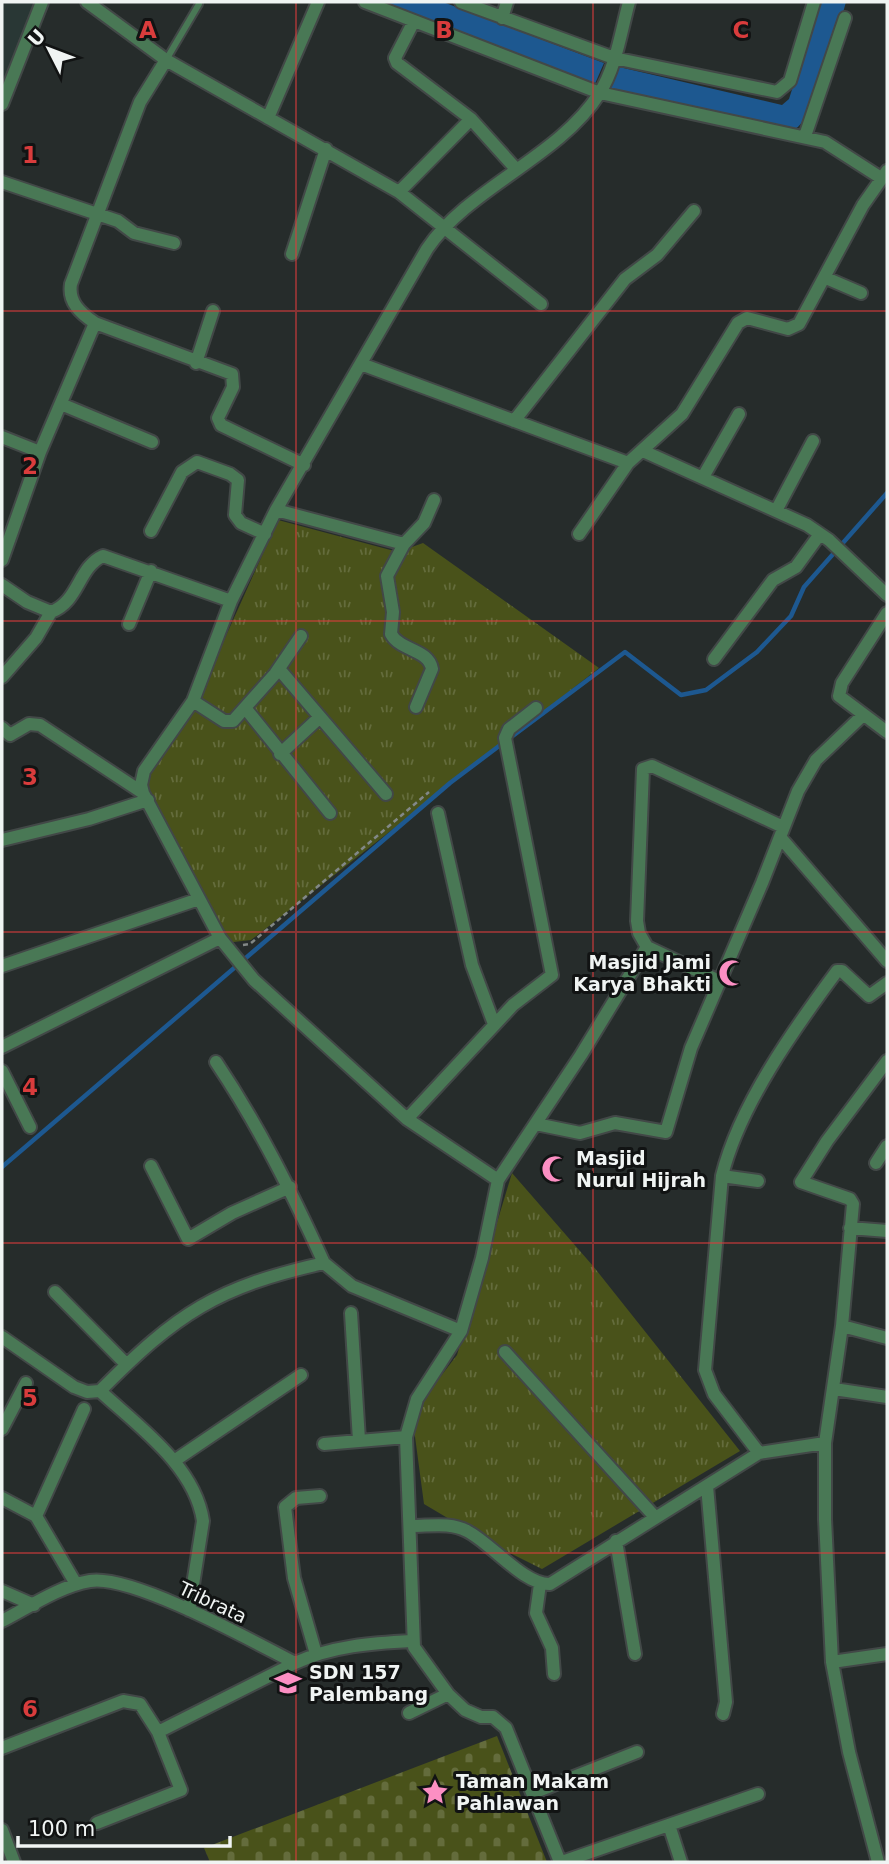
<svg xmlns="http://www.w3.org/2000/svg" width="889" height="1864" font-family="'DejaVu Sans',sans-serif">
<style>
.built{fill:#293735}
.grass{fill:url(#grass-tufts)}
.cemetery{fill:url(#cemetery-stones)}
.water{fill:#1d5890}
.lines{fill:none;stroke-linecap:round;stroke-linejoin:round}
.stream{stroke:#1d5890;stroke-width:4.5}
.service-casing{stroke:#424847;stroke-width:10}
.minor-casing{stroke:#424847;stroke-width:16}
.path{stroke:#828887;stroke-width:2.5;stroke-dasharray:5 3.5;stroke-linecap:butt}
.service{stroke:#497855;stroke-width:6}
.minor{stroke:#497855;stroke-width:12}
.grid{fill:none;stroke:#d93c3c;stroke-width:2;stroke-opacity:0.55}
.labels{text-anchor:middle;stroke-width:6;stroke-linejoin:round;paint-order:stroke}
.poi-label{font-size:19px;font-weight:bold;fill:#f0f4f3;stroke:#111313;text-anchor:start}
.street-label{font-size:19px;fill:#f0f4f3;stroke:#111313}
.grid-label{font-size:23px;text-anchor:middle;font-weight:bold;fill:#d93c3c;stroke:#111313;stroke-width:6;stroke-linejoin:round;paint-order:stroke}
</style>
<defs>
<pattern id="grass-tufts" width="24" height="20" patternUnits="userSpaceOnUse" patternTransform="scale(1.75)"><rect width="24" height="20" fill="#49521a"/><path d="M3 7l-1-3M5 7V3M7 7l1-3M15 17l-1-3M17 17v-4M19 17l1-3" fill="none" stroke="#646c3c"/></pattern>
<pattern id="cemetery-stones" width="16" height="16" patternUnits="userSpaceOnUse" patternTransform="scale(1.75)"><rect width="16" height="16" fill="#49521a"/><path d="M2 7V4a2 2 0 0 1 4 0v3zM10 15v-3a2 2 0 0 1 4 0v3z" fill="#646c3c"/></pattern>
</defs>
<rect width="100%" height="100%" fill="#262c2b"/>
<path class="built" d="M2,2H36L2,88Z"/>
<path class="grass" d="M278,520L398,552L423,543L599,668L251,940L225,943L142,780L194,707Z
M512,1173L593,1266L740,1451L542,1569L488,1542L424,1504L412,1414L457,1355Z"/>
<path class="cemetery" d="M497,1736L547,1862H210L204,1848Z"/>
<path class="water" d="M379,2H443L604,63L594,86Z
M820,2H846C835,39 825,108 793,131L605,89L615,66L782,105L789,99Z"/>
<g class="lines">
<path class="stream" d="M510,738L625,652L681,695L706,690L757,652L791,616L804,587L887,493
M2,1167L450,783L503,743"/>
<defs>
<path id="service" d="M166,60L199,4"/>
<path id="minor" d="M87,2L166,60L399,192L541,304
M365,2L600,93L825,142L881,178
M461,2L614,58L777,92L790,81L814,2
M502,18L507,2
M414,21L395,58L397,63L471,119L516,169
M2,104L42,2
M268,118L318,2
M805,136L845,18
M2,182L118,221L134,233L174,243
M399,192L471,119
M292,254L326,149
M826,278L861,293
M95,323L232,374L233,387L218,418L221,425L304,465
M196,363L213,311
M361,364L628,463
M61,404L152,442
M514,421L625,279L657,255L694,211
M2,437L40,452
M643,451L807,525L829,540L887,595
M703,477L739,414
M777,509L813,441
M276,510L404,544L424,523L434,500
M151,531L182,472L197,462L230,474L238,480L235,515L241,523L265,534
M579,534L628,463L682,414L738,323L747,318L788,329L799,324L863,205L887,171
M404,544L387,576L393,612L391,634C400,651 429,649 432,669L416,707
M2,560L40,452L95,323C80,313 68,302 71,284L140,102L166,60
M2,585L27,602L51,612C79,602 78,567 103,556L231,601
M887,613L842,683L839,696L887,732
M129,624L151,571
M714,659L773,580L796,567L820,534
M279,669L386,794
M2,677L36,638L51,612
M193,701L224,721H233L275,674L301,636
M246,709L330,813
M2,728L10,735L29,724L40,725L143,793
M280,754L320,717
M438,813L472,965L494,1024
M780,837L887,961
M2,840L89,819L148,800
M647,947L719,981
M2,966L199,899
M2,1047L220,938
M216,1062C259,1126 292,1193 324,1263
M2,1071L30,1127
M407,1119L513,1005L552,975L505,738L509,729L536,708
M536,1124L580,1133L615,1123L666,1132L691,1048L762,883L798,791L816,760L862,716
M876,1163L887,1146
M151,1166L188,1239L232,1213L290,1187
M722,1176L758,1181
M498,1180L407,1119L254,980L220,938L143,793L141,785L144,771L193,701L231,601L276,510L427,249C468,188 559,157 599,94C616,68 621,31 629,2
M850,1228L887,1231
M55,1292L125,1363
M351,1313L359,1440
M842,1326L887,1338
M2,1337L74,1387L87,1392L100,1391
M505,1352L655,1517
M834,1389L887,1397
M100,1391C177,1313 217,1287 324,1263L352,1286L461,1331
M100,1391C138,1426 195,1466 203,1521L189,1610
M2,1429L26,1383
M324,1444L406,1437
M759,1453L714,1394L705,1370L722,1176C739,1106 794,1029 837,971H842L869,996L887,983
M174,1461L301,1375
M707,1486L726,1702L723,1714
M2,1498L36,1516L76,1584
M36,1516L84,1409
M412,1526C430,1526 451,1522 467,1531C491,1543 524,1585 550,1584L759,1453L825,1443
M616,1541L635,1654
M540,1584L536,1613L552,1648L554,1674
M2,1591L34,1605
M2,1621C29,1607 60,1586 90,1581C132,1574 254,1642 295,1663C332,1646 372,1643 412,1641
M316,1654L294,1578L285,1507L296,1498L320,1496
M832,1662L887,1654
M409,1713L448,1694
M158,1732L295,1663
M2,1748L123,1701L140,1704L158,1732L181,1790L97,1823
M533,1793L637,1752
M669,1825L681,1862
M2,1830L14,1862
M560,1862L506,1728L493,1717H481L465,1710L448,1694L414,1647L406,1437L417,1399L461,1331L482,1258L498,1180L581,1055L647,947L639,933L637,921L643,769L652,766L783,827
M562,1862L758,1794
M878,1862L849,1752L832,1662L825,1519V1443L842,1326L853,1204L850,1199L801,1182L827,1141L887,1061"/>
</defs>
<use href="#service" class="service-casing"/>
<use href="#minor" class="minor-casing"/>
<path class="path" d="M243,945L250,944L429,792"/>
<use href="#service" class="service"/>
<use href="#minor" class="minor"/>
</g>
<path class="grid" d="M296,2V1862M593,2V1862M2,311H887M2,621H887M2,932H887M2,1243H887M2,1553H887"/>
<defs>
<symbol id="mosque-bare" viewBox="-9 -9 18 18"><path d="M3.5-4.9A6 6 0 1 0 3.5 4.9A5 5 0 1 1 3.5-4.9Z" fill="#fc8fc3" stroke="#111313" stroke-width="2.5" paint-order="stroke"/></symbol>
<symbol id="school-bare" viewBox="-9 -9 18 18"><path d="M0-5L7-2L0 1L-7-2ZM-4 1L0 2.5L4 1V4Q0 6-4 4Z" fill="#fc8fc3" stroke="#111313" stroke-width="2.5" paint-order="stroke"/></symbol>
<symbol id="sight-bare" viewBox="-9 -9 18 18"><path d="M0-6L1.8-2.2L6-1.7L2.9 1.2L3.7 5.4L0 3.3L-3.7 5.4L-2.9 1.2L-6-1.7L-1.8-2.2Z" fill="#fc8fc3" stroke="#111313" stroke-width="2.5" paint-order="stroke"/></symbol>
</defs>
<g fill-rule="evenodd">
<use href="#mosque-bare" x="713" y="954" width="38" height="38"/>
<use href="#mosque-bare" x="536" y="1150" width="38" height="38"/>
<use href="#school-bare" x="269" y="1664" width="38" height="38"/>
<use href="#sight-bare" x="416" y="1773" width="38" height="38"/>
</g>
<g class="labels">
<g class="poi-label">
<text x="711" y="969" text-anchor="end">Masjid Jami<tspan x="711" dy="22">Karya Bhakti</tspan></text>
<text x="576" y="1165">Masjid<tspan x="576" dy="22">Nurul Hijrah</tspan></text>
<text x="309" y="1679">SDN 157<tspan x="309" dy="22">Palembang</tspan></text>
<text x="456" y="1788">Taman Makam<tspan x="456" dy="22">Pahlawan</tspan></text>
</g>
<g class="street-label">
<text transform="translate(213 1602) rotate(25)" y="7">Tribrata</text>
</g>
</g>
<g class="grid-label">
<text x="148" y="38">A</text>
<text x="444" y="38">B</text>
<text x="741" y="38">C</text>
<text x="30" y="163">1</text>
<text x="30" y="474">2</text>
<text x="30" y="785">3</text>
<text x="30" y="1095">4</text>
<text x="30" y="1406">5</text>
<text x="30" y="1717">6</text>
</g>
<rect width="889" height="1864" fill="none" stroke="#f0f4f3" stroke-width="7"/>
<g transform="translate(49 49) rotate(312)" stroke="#111313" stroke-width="5" paint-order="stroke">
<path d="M0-5L12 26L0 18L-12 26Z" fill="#f0f4f3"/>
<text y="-10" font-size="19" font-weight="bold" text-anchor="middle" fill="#f0f4f3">U</text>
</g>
<path d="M18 1836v10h212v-10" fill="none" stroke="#f0f4f3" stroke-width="3.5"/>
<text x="28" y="1836" font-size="21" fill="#f0f4f3" stroke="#111313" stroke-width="5" paint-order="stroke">100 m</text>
</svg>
